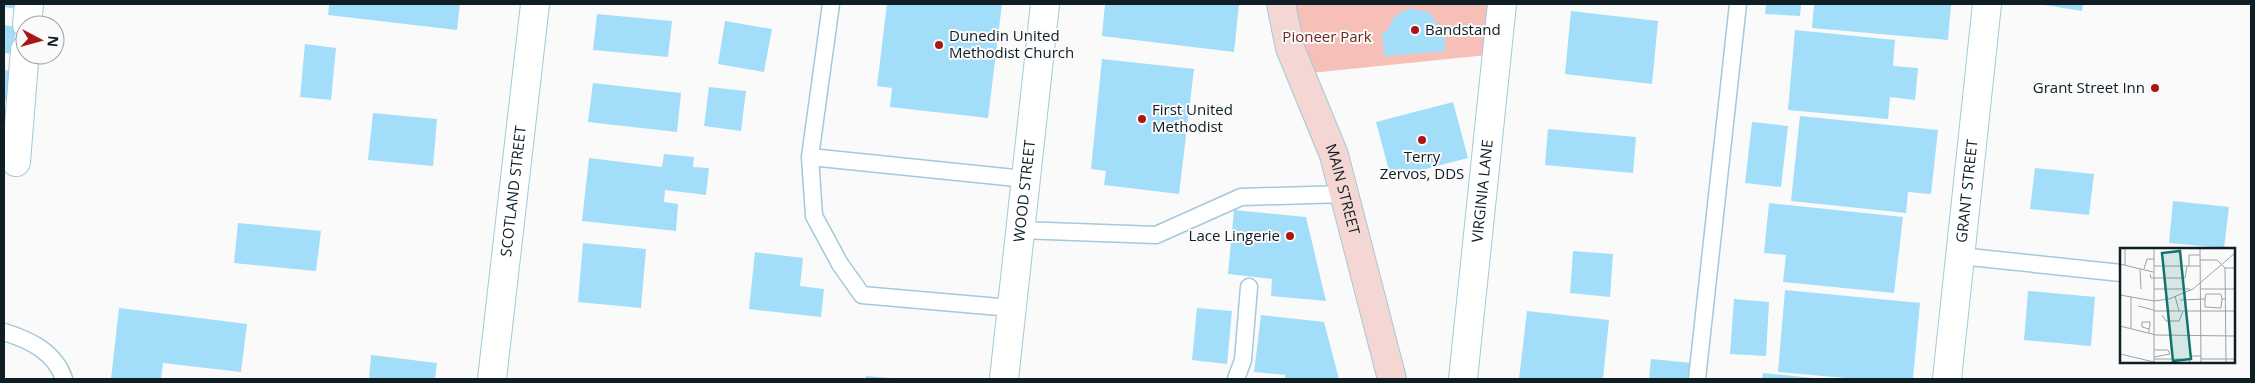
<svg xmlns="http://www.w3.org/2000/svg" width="2255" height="383" font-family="'Open Sans',sans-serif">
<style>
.green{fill:#f6c0b8}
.building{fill:#a2defa}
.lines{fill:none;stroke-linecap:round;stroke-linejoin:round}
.lane-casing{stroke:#a3c9da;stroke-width:19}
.street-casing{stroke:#a3c9da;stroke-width:30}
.secondary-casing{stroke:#a3c9da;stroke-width:30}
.lane{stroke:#fff;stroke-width:16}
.street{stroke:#fff;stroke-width:28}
.secondary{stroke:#f4d6d2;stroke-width:28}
.poi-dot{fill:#a91613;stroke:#fafafa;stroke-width:2}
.labels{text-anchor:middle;stroke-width:4;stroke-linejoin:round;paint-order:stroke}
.poi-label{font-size:15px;fill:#0f1d24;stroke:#fafafa;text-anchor:start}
.park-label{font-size:15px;fill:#6d2720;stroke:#fafafa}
.street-label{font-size:15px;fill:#0f1d24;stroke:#fafafa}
.inset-road{fill:none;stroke:#9ca2a4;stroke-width:1}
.view{fill:#0f766e;fill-opacity:0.15;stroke:#0f766e;stroke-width:2.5}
.inset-edge{fill:none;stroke:#0f1d24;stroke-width:2.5}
</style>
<rect width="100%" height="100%" fill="#fafafa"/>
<path class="green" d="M1284,4H1502L1497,54L1301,74Z"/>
<path class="building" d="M4,4H17V9L4,7Z
M329,4H460L457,30L328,15Z
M887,4H1002L988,118L890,107L892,88L877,86Z
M1105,4H1239L1234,52L1102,36Z
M1766,4H1801L1800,16L1765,14Z
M1814,4H1951L1948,40L1812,28Z
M2038,4H2083L2082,11Z
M1410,8L1430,13L1440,28L1444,27L1445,51L1384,56L1382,32H1386L1395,16Z
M1571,11L1658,21L1652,84L1565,74Z
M597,14L672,21L668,57L593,50Z
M725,21L772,29L764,72L718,64Z
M4,25L16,27L13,54L4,53Z
M1795,30L1895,40L1893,66L1918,68L1915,100L1890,97L1888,119L1788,110Z
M305,44L336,48L331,100L300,97Z
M1102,59L1194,69L1179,194L1104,185L1106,171L1091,169Z
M4,70L11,71L8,100H4Z
M593,83L681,93L677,132L588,122Z
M709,87L746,91L741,131L704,126Z
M1453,102L1468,158L1391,178L1376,122Z
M373,113L437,119L433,166L368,160Z
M1800,116L1938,130L1931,194L1908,192L1906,213L1791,201Z
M1752,122L1788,126L1781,187L1745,183Z
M1548,129L1636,137L1633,173L1545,165Z
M664,154L694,157L693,167L709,168L706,195L665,190L664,202L678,204L676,231L582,221L589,158L662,167Z
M2035,168L2094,174L2089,215L2030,209Z
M2173,201L2229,207L2224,248L2169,243Z
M1769,203L1903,217L1894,293L1783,282L1786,255L1764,253Z
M1234,210L1306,217L1326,301L1271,296L1272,279L1228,274Z
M238,223L321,231L316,271L234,263Z
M583,243L646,249L641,308L578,302Z
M1573,251L1613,254L1610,297L1570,293Z
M755,252L803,258L800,286L824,289L821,317L749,309Z
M1785,290L1920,303L1913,379H1856L1778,372Z
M2028,291L2095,297L2091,346L2024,340Z
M1734,299L1769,302L1766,356L1730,354Z
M119,308L247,324L241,372L163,363L161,379H111Z
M1197,308L1232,311L1227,364L1192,360Z
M1527,311L1609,320L1603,379H1519Z
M1261,315L1324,322L1339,379H1285V375L1254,372Z
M371,355L437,363L435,379H369Z
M1651,359L1693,363L1691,379H1649Z
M1763,373L1814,378V379H1762Z
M866,376L891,378V379H866Z"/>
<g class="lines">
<defs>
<path id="lane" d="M831,4L810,157L814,216L840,264L862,295L1011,308
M810,157L1026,179
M1020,230L1156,235L1241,197L1345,194
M1960,256L2121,273
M4,332C30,340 55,352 64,379
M1236,379L1243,360L1249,287
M1697,379L1738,4"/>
<g id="street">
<path d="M27,25L29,4"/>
<path d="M16,162L25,50"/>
<path id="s1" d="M492,379L535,4"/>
<path id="s2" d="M1004,379L1045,4"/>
<path id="s3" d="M1463,379L1502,4"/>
<path id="s4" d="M1947,379L1987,4"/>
</g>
<g id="secondary">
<path id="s5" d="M1281,4L1290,48L1334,155L1392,379"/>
</g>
</defs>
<use href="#lane" class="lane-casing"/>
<use href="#street" class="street-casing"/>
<use href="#secondary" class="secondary-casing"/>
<use href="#lane" class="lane"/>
<use href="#street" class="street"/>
<use href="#secondary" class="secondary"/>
</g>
<g class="poi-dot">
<circle cx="1415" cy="30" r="5"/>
<circle cx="939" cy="45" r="5"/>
<circle cx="2155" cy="88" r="5"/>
<circle cx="1142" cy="119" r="5"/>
<circle cx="1422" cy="140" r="5"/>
<circle cx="1290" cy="236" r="5"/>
</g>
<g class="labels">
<g class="poi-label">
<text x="1425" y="35">Bandstand</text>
<text x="949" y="41">Dunedin United<tspan x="949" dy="17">Methodist Church</tspan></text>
<text x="2145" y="93" text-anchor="end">Grant Street Inn</text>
<text x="1152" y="115">First United<tspan x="1152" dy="17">Methodist</tspan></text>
<text x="1422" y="162" text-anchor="middle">Terry<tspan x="1422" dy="17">Zervos, DDS</tspan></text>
<text x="1280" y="241" text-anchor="end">Lace Lingerie</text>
</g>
<g class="park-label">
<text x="1327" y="42">Pioneer Park</text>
</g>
<g class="street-label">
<text dy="5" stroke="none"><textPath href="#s5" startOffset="196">MAIN STREET</textPath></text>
<text dy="5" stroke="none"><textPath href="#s2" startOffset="189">WOOD STREET</textPath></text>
<text dy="5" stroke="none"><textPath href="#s1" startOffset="189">SCOTLAND STREET</textPath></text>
<text dy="5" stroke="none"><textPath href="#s3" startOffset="189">VIRGINIA LANE</textPath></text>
<text dy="5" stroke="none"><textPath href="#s4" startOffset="189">GRANT STREET</textPath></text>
</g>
</g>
<g transform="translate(2120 248)">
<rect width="115" height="115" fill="#fafafa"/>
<path class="inset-road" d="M5,0V17M34,0V115M80,0L81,115M80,12H97L105,20H115M0,16L33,24M34,18H80M69,18V7H80M105,20L106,115M20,21L21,41M24,21L27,11H34M30,26L31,30H65L67,18M34,41H70M81,41H115M0,47L34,53L49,51L73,41L115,5M55,48L59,63M85,51V59L101,60L102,51M60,52L85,51L86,46H101L102,51H106M18,58L34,62M34,63H115M42,67L46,73H59L63,63M0,78L36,87L115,88M11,81V49M29,85V81L30,77V74H22V79L29,81M34,102H48L50,106L34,109M0,106L34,114M34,111H61M81,111H115M69,115L71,108H81"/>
<path class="view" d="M60,3L71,111L53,113L42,5Z"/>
<rect width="115" height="115" class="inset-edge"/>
</g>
<rect width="2255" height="383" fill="none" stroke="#0f1d24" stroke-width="10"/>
<g transform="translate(40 40) rotate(96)"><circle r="24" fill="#fafafa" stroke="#9ca2a4"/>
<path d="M0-4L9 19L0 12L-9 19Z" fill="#a91613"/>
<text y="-8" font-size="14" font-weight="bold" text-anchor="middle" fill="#0f1d24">N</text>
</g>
</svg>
